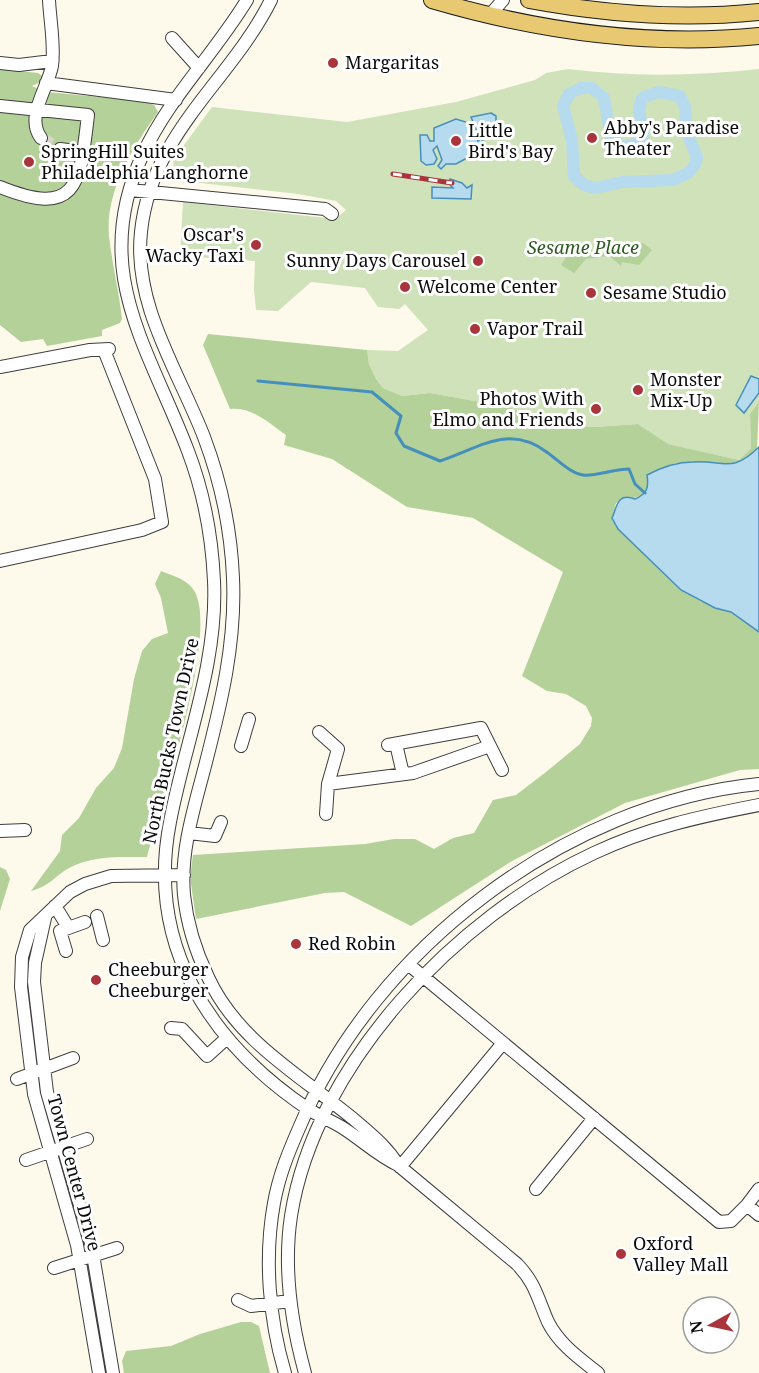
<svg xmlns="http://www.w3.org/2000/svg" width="759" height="1373" font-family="'Noto Serif',serif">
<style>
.green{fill:#cfe2b9}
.forest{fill:#b4d19a}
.water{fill:#b6daee;stroke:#458fbc;stroke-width:1.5}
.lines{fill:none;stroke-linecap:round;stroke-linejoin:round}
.stream{stroke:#458fbc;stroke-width:3}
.canal{stroke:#b6daee;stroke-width:12}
.minor-tunnel{stroke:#d9d5c9;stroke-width:12;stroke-dasharray:12 6;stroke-linecap:butt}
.minor-casing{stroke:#3e3e3e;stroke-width:14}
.major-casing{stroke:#1c1c1c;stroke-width:18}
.minor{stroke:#fff;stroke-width:12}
.major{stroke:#e8c870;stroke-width:16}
.rail-casing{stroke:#a9343c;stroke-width:5}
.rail{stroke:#fff;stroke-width:3;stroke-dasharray:9;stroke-linecap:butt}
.poi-dot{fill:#a9343c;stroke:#fff;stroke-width:2}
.labels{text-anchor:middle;stroke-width:6;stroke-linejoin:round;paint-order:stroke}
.poi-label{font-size:18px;fill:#0b0b0b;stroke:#fff;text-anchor:start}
.park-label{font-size:18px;font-style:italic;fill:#305a24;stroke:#fff}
.street-label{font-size:18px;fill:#0b0b0b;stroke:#fff}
</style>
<rect width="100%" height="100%" fill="#fdf9eb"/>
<path class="green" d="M568,69C632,77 695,76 759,69V402L750,414L751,448L739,460L667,444L638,424L594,427L550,423L509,407L430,393L402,396L383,388L376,379L369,364L367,350L398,351L428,330L405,304L399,309L378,307L365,288L311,282L278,311L256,310L254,289L255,261L180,256L183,202L335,219L346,210L336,201L298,194L175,180L173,160L212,107L347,122L456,102L535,80L546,73Z"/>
<path class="forest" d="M0,69L38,73L47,79L32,86L46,92L144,101L154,105L158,112C133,147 105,191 109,236C112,264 119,291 122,319L120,323L102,330V336L47,346L43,339L21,342L0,325Z
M643,243L652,250L639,265L622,262L621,266L609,256L586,259L574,273L561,265L568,254Z
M208,334L367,350L369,364L376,379L383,388L402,396L430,393L509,407L550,423L594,427L638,424L668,444L739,460L751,448L750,414L759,402L757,449L740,462L729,465L676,463L647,475L648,488L644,495L616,503L612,518L618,529L681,590L700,601L731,612L759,632V769L740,770L625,803L512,861L411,926L344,892L325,893L196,919L190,877L193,855L365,844L394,839H415L434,849L453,838L474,833L493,800L516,795L546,772L580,744L591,726L592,718L586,706L566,694L547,691L522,676L563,572L473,518L407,507L332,459L284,445L286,435C269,423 251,406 230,409L203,345Z
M161,571C173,576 188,579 195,592C218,637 161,804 147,857C121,857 95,855 71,867C55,875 51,886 31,891L60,851L62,835L79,818L96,788L114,768L122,748L134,679L142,651L152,639L168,633L161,598L155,584Z
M0,867L6,870L10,879L0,911Z
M241,1322H251L259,1326L270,1373H124L122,1361L126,1351L171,1346L200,1334Z"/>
<path class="water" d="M491,113L496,116V122L491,131L481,130L483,140L478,146V152L456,164H446L441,169L438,166L442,160L437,146L433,150L437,159L434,164L426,165L421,161L420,135H427L430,141H434V128L456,119L469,123L478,141L480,139L471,117Z
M450,179L462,183L467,188L472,185L471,199L432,198V187L453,188L449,184Z
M751,376L759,379V393L744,413L736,405Z
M759,447V632L731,612L715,608L681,590L618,529L612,518C617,507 617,492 635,499C647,494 649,488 647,475C662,467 676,462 693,462C725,460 731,474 759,447Z"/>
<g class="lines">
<path class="stream" d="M258,381L372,392L401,416L396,433L404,446L440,461C480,448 509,423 548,453C558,460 570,473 583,475C593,477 615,469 629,469L635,484L645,493"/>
<path class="canal" d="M581,88H592L604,98L611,138L623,147L638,143L643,135L639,109L642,98L658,92L680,96L685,107L687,133L697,157L695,165L688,173L673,180L622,182L595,188L584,185L574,176L572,140L563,106L569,94Z"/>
<path class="minor-tunnel" d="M41,138L60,149"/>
<defs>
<path id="minor" d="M247,0C215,53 169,98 143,154C89,270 148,346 188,451C204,493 212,537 214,581C218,664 185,742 170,822C146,945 209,1042 308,1109C319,1116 332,1121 343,1128C362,1140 377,1155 398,1165L517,1264C536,1284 537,1297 548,1322C559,1344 579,1358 598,1373
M271,0C230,82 151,133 141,232C133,305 179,372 204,437C221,482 231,530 233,578C236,643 221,704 205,766C194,808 180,852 184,895C187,924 196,952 208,977C238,1043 305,1078 357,1122C373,1136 387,1147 398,1165
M489,16L503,0
M172,38L199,68
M0,63L19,65L52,61
M46,83L176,100
M0,106L88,115C80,182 79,219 0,187
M41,138C25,117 48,88 52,66C55,46 50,21 49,0
M60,149L83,152
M130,190L325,209L332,214
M0,367L90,350L109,349
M0,561L142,530L162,522L155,479L104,350
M319,732L338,749L328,784L326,814
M396,744L403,774
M388,745L481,728L502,770
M241,746L249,719
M328,784L413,773L490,746
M0,831L25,830
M189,833L215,836L221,822
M55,906L68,927
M97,916L103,940
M45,918L35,963L34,982L47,1092L91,1243L113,1373
M66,951L60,931L85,922
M408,964L719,1222L731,1221L747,1205L759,1215
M171,1028L182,1029L207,1056L227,1038
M17,1079L73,1058
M26,1160L87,1139
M400,1167L503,1043
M536,1189L594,1118
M747,1205L759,1189
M54,1268L117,1248
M238,1300L251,1306L290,1301
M99,1373L77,1245L34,1094L21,987L22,957L30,930L70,892L85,884L111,876L184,875
M285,1373C269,1319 264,1258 274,1203C279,1175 289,1151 300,1126C375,948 566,803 759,784
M305,1373C291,1322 283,1269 291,1216C315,1063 458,916 594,853C647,828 702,816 759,805"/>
<path id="major" d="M432,0C538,31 648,47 759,36
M529,0C604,14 682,20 759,12"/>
</defs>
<use href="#minor" class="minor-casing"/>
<use href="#major" class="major-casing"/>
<use href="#minor" class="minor"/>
<use href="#major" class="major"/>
<defs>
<path id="rail" d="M393,174L452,183"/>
</defs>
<use href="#rail" class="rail-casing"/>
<use href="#rail" class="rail"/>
</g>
<g class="poi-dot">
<circle cx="333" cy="63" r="6"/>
<circle cx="592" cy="138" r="6"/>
<circle cx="456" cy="141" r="6"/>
<circle cx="29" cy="162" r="6"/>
<circle cx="256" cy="245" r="6"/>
<circle cx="478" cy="261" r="6"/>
<circle cx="405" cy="287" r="6"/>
<circle cx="591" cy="293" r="6"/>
<circle cx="475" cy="329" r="6"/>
<circle cx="638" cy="390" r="6"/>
<circle cx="596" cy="409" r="6"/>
<circle cx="296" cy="944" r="6"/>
<circle cx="96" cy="980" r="6"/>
<circle cx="621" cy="1254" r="6"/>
</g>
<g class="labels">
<g class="poi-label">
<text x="345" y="69">Margaritas</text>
<text x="604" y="134">Abby's Paradise<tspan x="604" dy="21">Theater</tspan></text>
<text x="468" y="137">Little<tspan x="468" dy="21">Bird's Bay</tspan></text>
<text x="41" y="158">SpringHill Suites<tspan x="41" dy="21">Philadelphia Langhorne</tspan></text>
<text x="244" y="241" text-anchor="end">Oscar's<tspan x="244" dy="21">Wacky Taxi</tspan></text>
<text x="466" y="267" text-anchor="end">Sunny Days Carousel</text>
<text x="417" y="293">Welcome Center</text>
<text x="603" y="299">Sesame Studio</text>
<text x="487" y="335">Vapor Trail</text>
<text x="650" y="386">Monster<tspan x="650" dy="21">Mix-Up</tspan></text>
<text x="584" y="405" text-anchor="end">Photos With<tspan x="584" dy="21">Elmo and Friends</tspan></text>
<text x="308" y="950">Red Robin</text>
<text x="108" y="976">Cheeburger<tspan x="108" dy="21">Cheeburger</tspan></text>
<text x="633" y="1250">Oxford<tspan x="633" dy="21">Valley Mall</tspan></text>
</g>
<g class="park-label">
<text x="583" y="254">Sesame Place</text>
</g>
<g class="street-label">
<text transform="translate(171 741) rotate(-78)" y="6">North Bucks Town Drive</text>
<text transform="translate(74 1173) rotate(75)" y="6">Town Center Drive</text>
</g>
</g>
<g transform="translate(711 1325) rotate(262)"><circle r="28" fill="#ffffff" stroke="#9d9d9d" stroke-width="1.5"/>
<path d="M0-4.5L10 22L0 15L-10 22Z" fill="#a9343c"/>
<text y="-9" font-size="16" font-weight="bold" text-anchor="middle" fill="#0b0b0b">N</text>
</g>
</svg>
